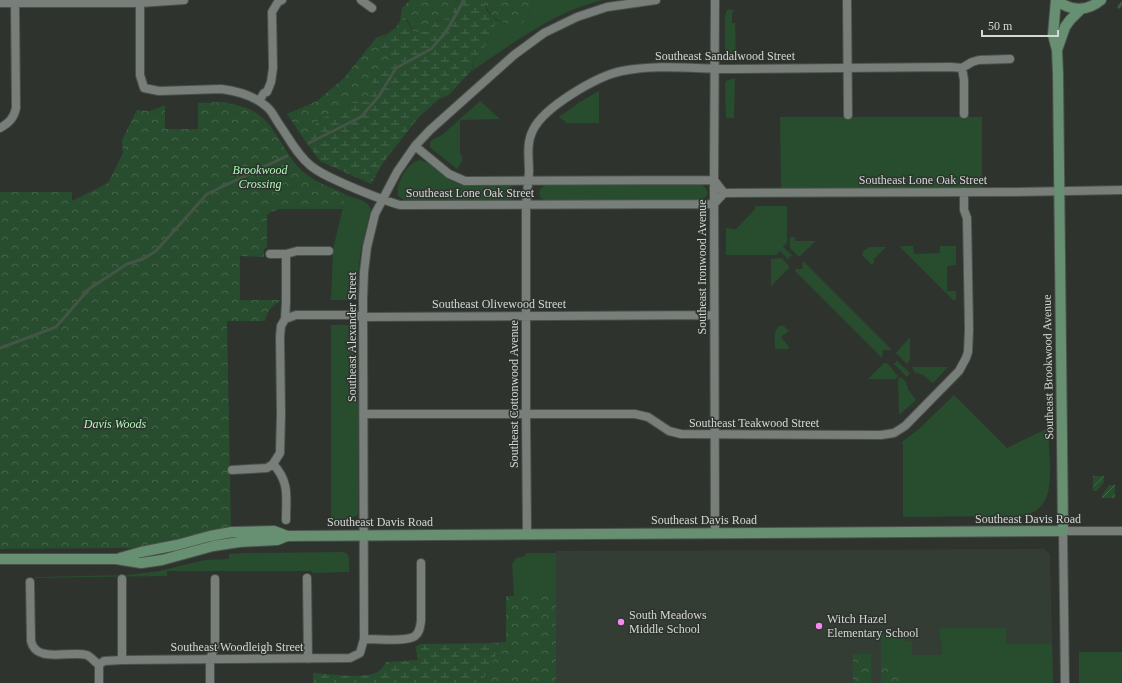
<svg xmlns="http://www.w3.org/2000/svg" width="1122" height="683" font-family="Georgia,serif">
<style>
.built{fill:#333d34}
.grass{fill:#284c2e}
.forest{fill:url(#forest-crowns)}
.wetland{fill:url(#wetland-marsh)}
.garden{fill:url(#garden-furrows)}
.lines{fill:none;stroke-linecap:round;stroke-linejoin:round}
.stream{stroke:#425546;stroke-width:3}
.street-casing{stroke:#4b504b;stroke-width:10}
.secondary-casing{stroke:#4b504b;stroke-width:12}
.street{stroke:#787e79;stroke-width:8}
.secondary{stroke:#678f71;stroke-width:10}
.poi-dot{fill:#f489f0;stroke:#2e332e;stroke-width:1.5}
.labels{text-anchor:middle;stroke-width:3;stroke-linejoin:round;paint-order:stroke}
.street-label{font-size:12px;fill:#d4d8d5;stroke:#2e332e}
.park-label{font-size:12px;font-style:italic;fill:#acf9b8;stroke:#2e332e}
.poi-label{font-size:12px;fill:#d4d8d5;stroke:#2e332e;text-anchor:start}
</style>
<defs>
<pattern id="forest-crowns" width="20" height="18" patternUnits="userSpaceOnUse"><rect width="20" height="18" fill="#284c2e"/><path d="M2 6a3 3 0 1 1 6 0M12 15a3 3 0 1 1 6 0" fill="none" stroke="#46654b"/></pattern>
<pattern id="wetland-marsh" width="20" height="14" patternUnits="userSpaceOnUse"><rect width="20" height="14" fill="#284c2e"/><path d="M1 5h8M5 5V1M11 12h8M15 12V8" fill="none" stroke="#46654b"/></pattern>
<pattern id="garden-furrows" width="10" height="10" patternUnits="userSpaceOnUse"><rect width="10" height="10" fill="#284c2e"/><path d="M-1 1l2-2M0 10L10 0M9 11l2-2" fill="none" stroke="#46654b"/></pattern>
</defs>
<rect width="100%" height="100%" fill="#2e332e"/>
<path class="built" d="M1044,549L1050,554L1053,683H556V551Z"/>
<path class="grass" d="M536,0H603C557,10 510,45 472,71L474,59L483,50L494,29L496,20L519,27L529,16L533,3Z
M730,9L735,11L732,13V23H735L736,57L730,59L726,56L725,53V16L727,10Z
M735,78L734,118H726L725,85L726,81Z
M599,91V123H567L559,117L580,102Z
M480,101L500,119L460,120V155H462V161L457,169L432,149L430,147V142C433,138 438,138 442,135Z
M780,117H982V188L781,190Z
M419,160C432,162 440,174 450,180C467,190 490,185 509,185L515,189C516,195 514,199 509,201H405L398,196C395,184 407,163 419,160Z
M699,184C708,187 711,195 702,200L546,201L541,198L539,195L540,189L546,185Z
M346,195C356,199 366,199 371,209L361,249L358,273V300H331L333,249Z
M755,206H787V242L783,247L793,256L789,257V260L780,251L776,255H726V228L736,229L755,209Z
M790,237H795V241H816L800,256H798L790,248Z
M900,246H913L914,254L940,253V246H956V265L947,266V291H956V300H953L901,248Z
M870,247H886L873,260L875,261L872,265L862,255L863,251Z
M782,258L789,266V268L771,286V259Z
M803,261L891,349L890,350H883L882,358L795,271L796,269H802Z
M331,325H347L356,327L358,333V513L357,516L347,519H331Z
M779,326H784L789,331L781,337L789,347L788,349H775C775,341 773,332 779,326Z
M910,337V360L907,364L896,353Z
M896,360L910,373L907,377L893,363H896Z
M884,363H887L898,376L896,379H868Z
M912,367H948L933,383L922,374L920,375L918,372L916,374Z
M901,377L907,383L906,384L908,387L907,388L916,400L899,415L898,379Z
M954,395L1007,448L1048,428C1049,440 1049,452 1050,463C1050,488 1051,511 1020,516L903,517V446L902,442L920,428Z
M343,552L347,554L349,558V572L312,573V571H167V576L35,578V577L127,575L159,571L205,560L229,559V554L245,553Z
M527,553H556V596H514L512,564L516,558L524,556Z
M940,628H1006V644H1052L1053,683H902V667H881V634H905V641H912V655H942V642L940,641Z
M1079,652H1122V683H1079Z"/>
<path class="forest" d="M410,0H458C451,14 453,19 436,21L425,32H413L408,21L403,18L396,28L383,37C394,63 397,64 372,79V93L369,100L361,103H351L342,110L320,119L303,138L287,114L317,101L344,78L376,38L386,34L395,28L400,21L402,8Z
M484,0H536L533,3L529,16L519,27C500,21 490,21 484,0Z
M224,102C234,105 244,106 253,111C273,121 284,152 299,168C312,182 331,186 346,195L343,209H279L271,212L267,215V247L264,250V257L240,256V300H282C273,305 267,310 265,321H227L231,527L206,532L173,541L132,548L0,549V192H72V201L108,183L123,153L122,140L137,110L150,111L165,105V129H198V103Z
M506,596H556V683H481L487,673L496,654L492,643L506,642Z
M853,654H871V683H853Z
M881,667H902V683H881Z"/>
<path class="wetland" d="M458,0H484L487,11L496,20L494,29L483,50L474,59L471,71L449,95L439,99L418,118L383,163L371,184L320,161L303,138L320,119L342,110L351,103H361L368,100L372,93V79C382,73 392,69 391,56L381,53L379,48V41L396,28L403,18H405L413,32H425L436,21C453,19 451,14 458,0Z
M492,643L496,654L487,673L481,683H313V673C331,674 356,678 373,674C379,672 384,667 386,662L417,660L418,658L415,647L421,644Z"/>
<path class="garden" d="M1093,476H1104V482L1097,491H1093Z
M1109,485H1115V498H1102V495Z"/>
<g class="lines">
<path class="stream" d="M1119,7L1122,3
M309,143L361,117L379,96L396,68L431,49L446,32L464,0
M0,348L56,327L89,289L127,264L143,259L156,251L207,194L287,156"/>
<defs>
<path id="street" d="M361,0L372,8
M847,0L848,115
M0,3H140V75L144,88L159,91L221,89C237,91 255,96 267,107C272,111 275,118 279,124C289,138 297,155 311,166C322,175 336,180 349,186C366,193 382,200 400,205L714,204L724,193L1012,192L1122,190
M140,3L184,0
M962,68L964,80V114
M259,101L264,93L267,92L271,82L273,68L272,12L278,2L282,0
M0,128C9,123 14,118 16,108L15,3
M415,146L449,174L465,181L714,180L724,193
M270,254H286L297,251H329
M285,319L296,315H353L363,317L714,315
M364,414H635L648,417L669,431L681,434L881,435L894,433L905,426L959,371L966,358L968,352L969,329L967,218L964,210V192
M273,464C290,482 286,497 286,520
M232,470L267,468L273,464L280,453L281,414L280,337L281,326L285,319L286,303V254
M715,533L714,180L715,0
M527,534L526,414V205C527,194 528,183 529,172C529,158 526,143 533,130C544,107 597,76 622,71C658,64 697,69 733,69C806,68 878,68 951,67L962,68L972,62L979,60L1010,59
M307,578L308,659
M122,579V660
M30,582L31,641C36,664 70,650 87,655C91,657 95,662 99,665
M364,639C376,639 407,642 415,636C420,632 420,627 421,621V563
M99,665L104,661L122,660L350,658L360,653L364,639L363,299L364,272L367,247L375,214L397,172L415,146L430,130L514,55L544,33L577,17L607,7L656,0
M99,665V683
M210,683V659L215,646V579
M1065,683L1063,531H1122"/>
<path id="secondary" d="M1056,0C1070,11 1087,12 1101,0
M1057,50L1065,27L1070,20L1081,9
M120,558L141,552L177,545L210,536L232,532L274,531L287,536
M0,559H116L141,563L162,560L213,546L239,542L277,540L287,536L1063,531L1058,74L1057,50L1053,35L1056,0"/>
</defs>
<use href="#street" class="street-casing"/>
<use href="#secondary" class="secondary-casing"/>
<use href="#street" class="street"/>
<use href="#secondary" class="secondary"/>
</g>
<g class="poi-dot">
<circle cx="621" cy="622" r="4"/>
<circle cx="819" cy="626" r="4"/>
</g>
<g class="labels">
<g class="street-label">
<text x="725" y="60">Southeast Sandalwood Street</text>
<text x="923" y="184">Southeast Lone Oak Street</text>
<text x="470" y="197">Southeast Lone Oak Street</text>
<text transform="translate(702 267) rotate(-90)" y="4">Southeast Ironwood Avenue</text>
<text x="499" y="308">Southeast Olivewood Street</text>
<text transform="translate(352 337) rotate(-90)" y="4">Southeast Alexander Street</text>
<text transform="translate(1048 367) rotate(-91)" y="4">Southeast Brookwood Avenue</text>
<text transform="translate(514 394) rotate(-90)" y="4">Southeast Cottonwood Avenue</text>
<text x="754" y="427">Southeast Teakwood Street</text>
<text x="1028" y="523">Southeast Davis Road</text>
<text x="704" y="524">Southeast Davis Road</text>
<text x="380" y="526">Southeast Davis Road</text>
<text x="237" y="651">Southeast Woodleigh Street</text>
</g>
<g class="park-label">
<text x="260" y="174">Brookwood<tspan x="260" dy="14">Crossing</tspan></text>
<text x="115" y="428">Davis Woods</text>
</g>
<g class="poi-label">
<text x="629" y="619">South Meadows<tspan x="629" dy="14">Middle School</tspan></text>
<text x="827" y="623">Witch Hazel<tspan x="827" dy="14">Elementary School</tspan></text>
</g>
</g>
<path d="M982 30v6h76v-6" fill="none" stroke="#d4d8d5" stroke-width="2"/>
<text x="988" y="30" font-size="12" fill="#d4d8d5" stroke="#2e332e" stroke-width="3" paint-order="stroke">50 m</text>
</svg>
